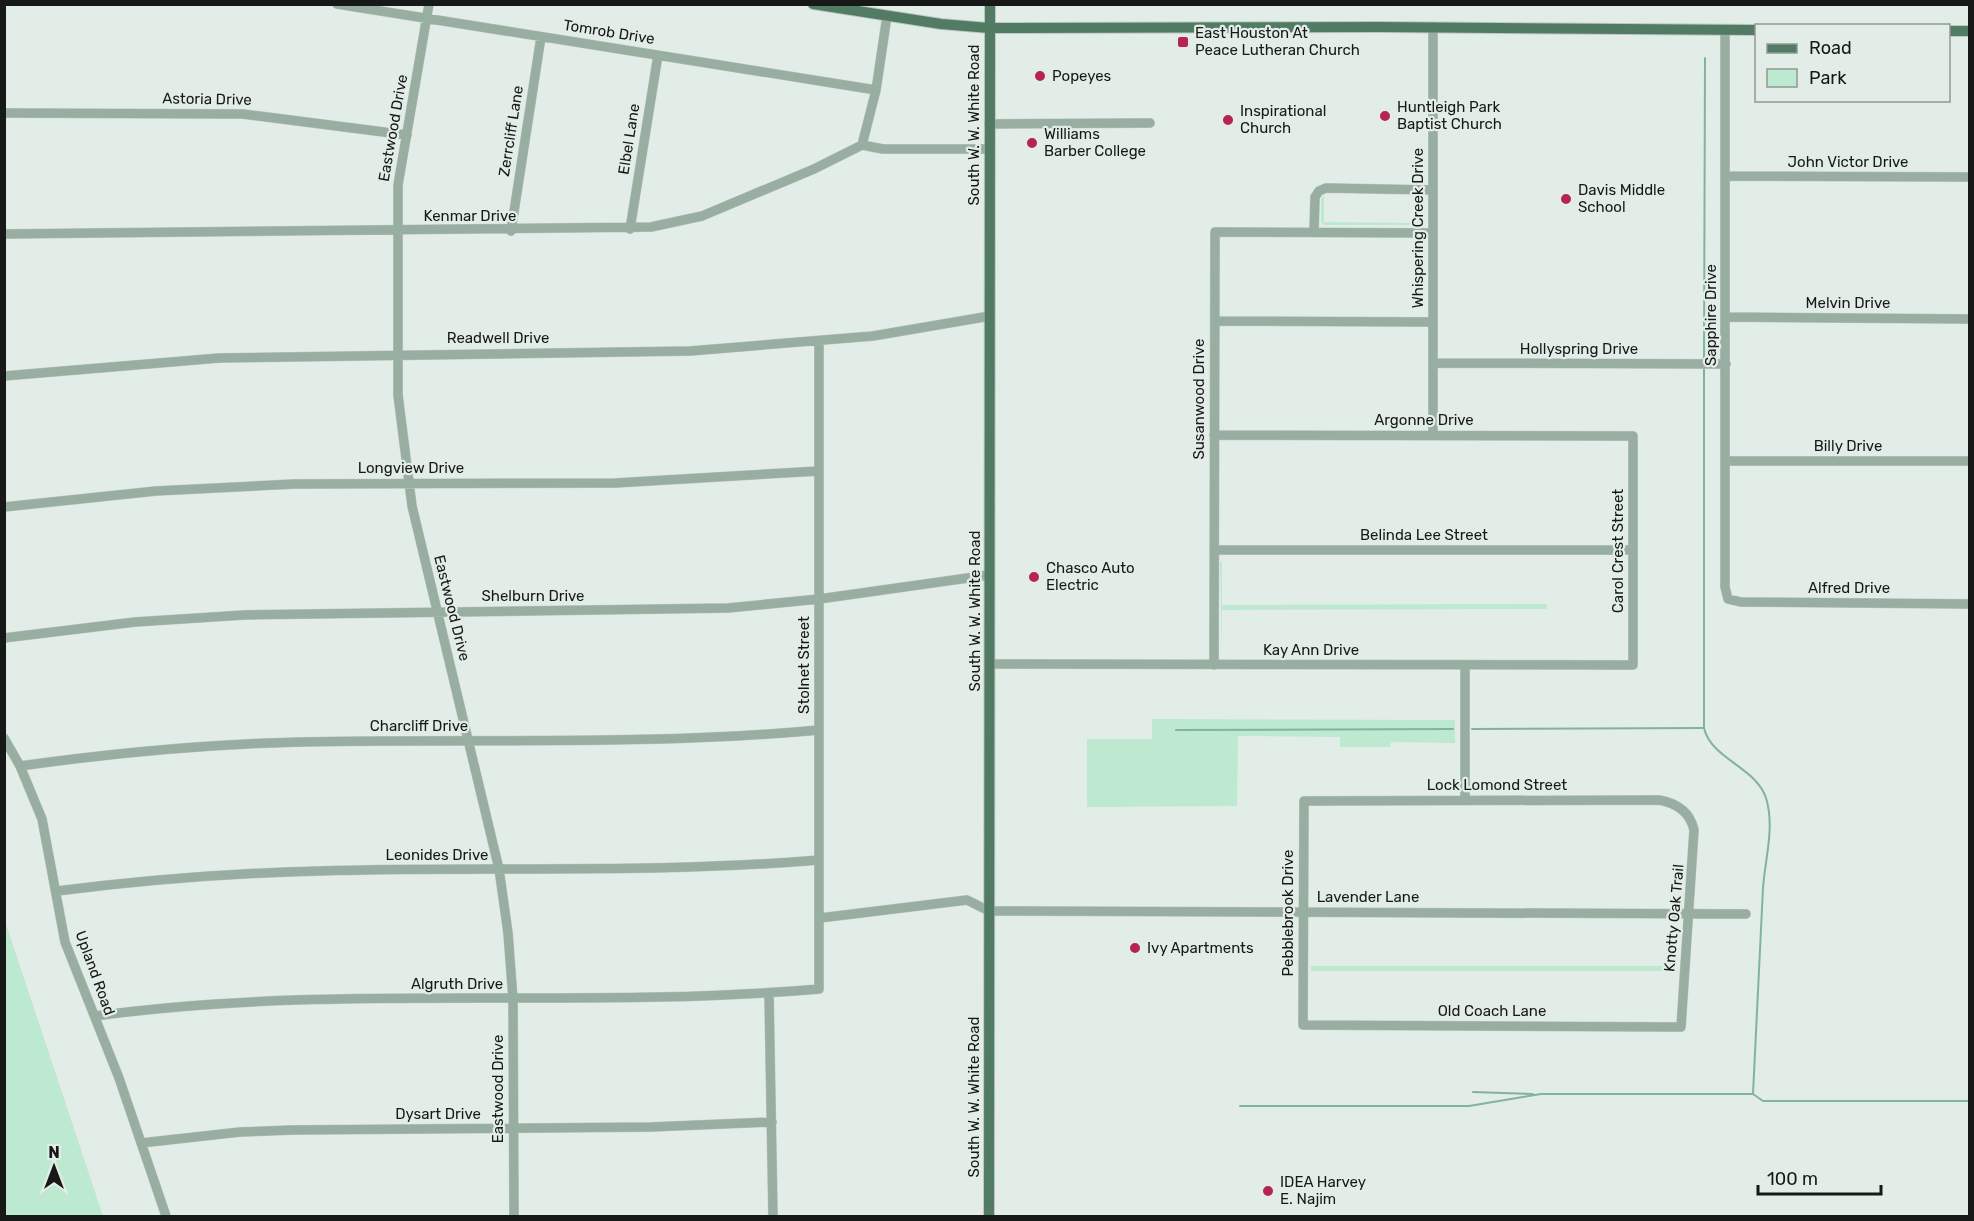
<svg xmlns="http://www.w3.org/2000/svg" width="1974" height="1221" font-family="Rubik,sans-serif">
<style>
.green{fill:#bce9cf}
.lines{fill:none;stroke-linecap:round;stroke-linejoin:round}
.stream{stroke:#81b498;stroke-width:2}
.minor-casing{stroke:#bec7c2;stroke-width:10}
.major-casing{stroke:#bec7c2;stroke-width:12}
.minor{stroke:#98aea1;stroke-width:9}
.major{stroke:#527b64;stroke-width:10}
.poi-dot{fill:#b62550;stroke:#e3ede7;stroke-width:2}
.labels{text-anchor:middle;stroke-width:4.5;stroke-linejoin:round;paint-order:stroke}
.street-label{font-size:15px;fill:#161917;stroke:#e3ede7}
.poi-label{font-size:15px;fill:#161917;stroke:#e3ede7;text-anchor:start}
</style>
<rect width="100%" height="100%" fill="#e3ede7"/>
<path class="green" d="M1324,196V222L1419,223V196L1423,200L1422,222L1418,225H1323L1321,222V199Z
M1222,560V605L1547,604V609L1222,610V655L1220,563Z
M1152,719L1455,720V743L1391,742L1390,747H1340V737L1238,736L1237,806L1087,807V739H1152Z
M4,921H5L103,1216H5Z
M1311,966H1674L1673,971H1311Z"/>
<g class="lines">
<path class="stream" d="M1704,361L1705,58
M1704,367V728C1711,759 1756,767 1766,798C1775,827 1765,859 1763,888C1759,957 1756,1026 1753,1094L1763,1101H1970
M1472,729L1703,728
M1176,730L1453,729
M1473,1092L1533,1094
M1240,1106H1469L1541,1094H1752"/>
<defs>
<path id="minor" d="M337,4L876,90
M429,4L398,185V395L412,506L499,869L508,933L513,999L514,1216
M1433,27V435
M1725,30V587L1728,599L1741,602L1970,604
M4,113L243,114L407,135
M989,124L1150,123
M862,145L883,149H989
M1726,176L1970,177
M630,229L658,55
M511,231L541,37
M1314,232L1315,197L1319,191L1326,188L1433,190
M4,234L651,227L702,216L814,169L862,145L876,90L887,16
M1726,317L1970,319
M1215,321L1433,322
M1433,363L1726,364
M4,376L219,358L690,351L873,336L990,316
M1726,461H1970
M4,507L156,491L294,484L615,483L819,471
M1214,550H1633
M4,638L135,622L244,615L728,608L819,599L989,575
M990,664L1633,665V436L1214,435
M1214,665L1215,232L1433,233
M4,738L20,766L42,819L65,942L119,1078L166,1216
M20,766C113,753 207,744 301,742C474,738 647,746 819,730
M1465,800V665
M1659,800C1676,803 1690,812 1694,830L1681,1027L1303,1025L1304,801Z
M57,891C144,880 231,873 319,871C486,866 653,874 819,860
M820,918L967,900L989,911L1746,914
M769,994L773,1216
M95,1016C334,983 578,1010 819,989V341
M141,1143L240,1132L292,1130L651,1127L772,1122"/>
<path id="major" d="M813,4L941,24L989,28L1380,27L1756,30
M1948,31H1970
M989,1216L990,4"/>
</defs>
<use href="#minor" class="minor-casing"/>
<use href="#major" class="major-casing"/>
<use href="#minor" class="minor"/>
<use href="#major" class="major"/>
</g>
<g class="poi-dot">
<rect x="1177" y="36" width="12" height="12" rx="3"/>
<circle cx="1040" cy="76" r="6"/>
<circle cx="1385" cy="116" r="6"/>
<circle cx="1228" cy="120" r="6"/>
<circle cx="1032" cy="143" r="6"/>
<circle cx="1566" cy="199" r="6"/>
<circle cx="1034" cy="577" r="6"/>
<circle cx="1135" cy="948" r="6"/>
<circle cx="1268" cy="1191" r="6"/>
</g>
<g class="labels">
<g class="street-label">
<text transform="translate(609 32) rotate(9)" y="5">Tomrob Drive</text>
<text transform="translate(207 99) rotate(1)" y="5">Astoria Drive</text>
<text transform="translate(974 125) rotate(-90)" y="5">South W. W. White Road</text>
<text transform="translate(393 128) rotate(-80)" y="5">Eastwood Drive</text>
<text transform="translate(511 131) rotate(-81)" y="5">Zerrcliff Lane</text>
<text transform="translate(629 139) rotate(-81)" y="5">Elbel Lane</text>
<text x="1848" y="167">John Victor Drive</text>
<text x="470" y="221">Kenmar Drive</text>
<text transform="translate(1418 228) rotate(-90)" y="5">Whispering Creek Drive</text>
<text x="1848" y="308">Melvin Drive</text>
<text transform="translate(1711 315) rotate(-90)" y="5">Sapphire Drive</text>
<text x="498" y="343">Readwell Drive</text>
<text x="1579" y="354">Hollyspring Drive</text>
<text transform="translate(1199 399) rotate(-90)" y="5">Susanwood Drive</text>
<text x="1424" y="425">Argonne Drive</text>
<text x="1848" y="451">Billy Drive</text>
<text x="411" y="473">Longview Drive</text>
<text x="1424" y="540">Belinda Lee Street</text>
<text transform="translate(1618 551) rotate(-90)" y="5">Carol Crest Street</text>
<text x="1849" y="593">Alfred Drive</text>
<text x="533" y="601">Shelburn Drive</text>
<text transform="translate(452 608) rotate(76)" y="5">Eastwood Drive</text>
<text transform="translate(975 611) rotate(-90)" y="5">South W. W. White Road</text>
<text x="1311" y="655">Kay Ann Drive</text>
<text transform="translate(804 665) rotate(-90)" y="5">Stolnet Street</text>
<text x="419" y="731">Charcliff Drive</text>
<text x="1497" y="790">Lock Lomond Street</text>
<text x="437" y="860">Leonides Drive</text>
<text x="1368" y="902">Lavender Lane</text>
<text transform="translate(1288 913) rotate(-90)" y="5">Pebblebrook Drive</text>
<text transform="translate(1674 918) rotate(-85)" y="5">Knotty Oak Trail</text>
<text transform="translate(95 973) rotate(70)" y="5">Upland Road</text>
<text x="457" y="989">Algruth Drive</text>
<text x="1492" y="1016">Old Coach Lane</text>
<text transform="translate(498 1089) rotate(-90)" y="5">Eastwood Drive</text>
<text transform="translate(974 1097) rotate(-90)" y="5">South W. W. White Road</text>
<text x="438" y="1119">Dysart Drive</text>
</g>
<g class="poi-label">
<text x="1195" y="38">East Houston At<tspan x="1195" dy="17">Peace Lutheran Church</tspan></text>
<text x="1052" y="81">Popeyes</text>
<text x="1397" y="112">Huntleigh Park<tspan x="1397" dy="17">Baptist Church</tspan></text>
<text x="1240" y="116">Inspirational<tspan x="1240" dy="17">Church</tspan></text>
<text x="1044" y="139">Williams<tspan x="1044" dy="17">Barber College</tspan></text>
<text x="1578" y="195">Davis Middle<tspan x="1578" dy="17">School</tspan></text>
<text x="1046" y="573">Chasco Auto<tspan x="1046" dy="17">Electric</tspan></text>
<text x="1147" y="953">Ivy Apartments</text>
<text x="1280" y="1187">IDEA Harvey<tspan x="1280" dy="17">E. Najim</tspan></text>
</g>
</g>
<rect width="1974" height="1221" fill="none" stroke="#161917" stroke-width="12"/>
<rect x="1755" y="24" width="195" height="78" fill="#e3ede7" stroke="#919894" stroke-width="1.5"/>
<rect x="1767" y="44" width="30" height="9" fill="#527b64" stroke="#919894" stroke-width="1.5"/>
<text x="1809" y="54" font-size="18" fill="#161917">Road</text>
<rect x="1767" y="69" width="30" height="18" fill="#bce9cf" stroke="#919894" stroke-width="1.5"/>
<text x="1809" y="84" font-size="18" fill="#161917">Park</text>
<g transform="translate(54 1167)" stroke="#e3ede7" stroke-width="4.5" paint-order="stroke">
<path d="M0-4.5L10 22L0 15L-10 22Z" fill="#161917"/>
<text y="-9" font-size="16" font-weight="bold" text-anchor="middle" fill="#161917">N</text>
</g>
<path d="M1758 1185v9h123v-9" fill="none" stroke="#161917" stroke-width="3"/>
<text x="1767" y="1185" font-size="18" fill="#161917" stroke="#e3ede7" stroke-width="4.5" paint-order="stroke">100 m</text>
</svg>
